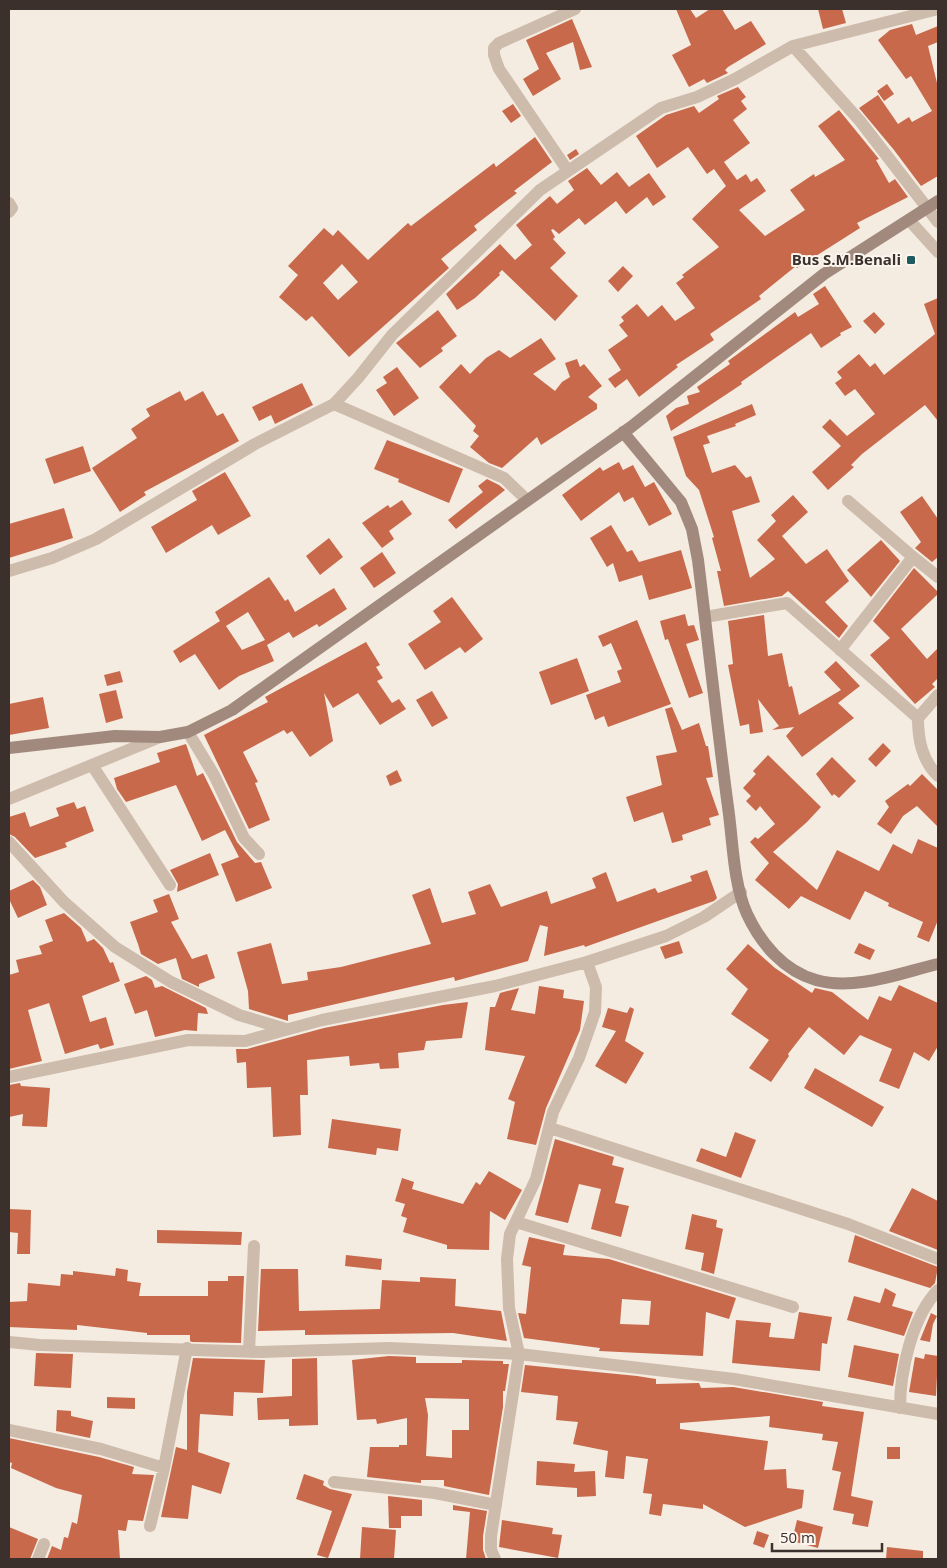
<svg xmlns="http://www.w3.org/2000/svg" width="947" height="1568" font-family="'Open Sans',sans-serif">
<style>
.building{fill:#c8694b;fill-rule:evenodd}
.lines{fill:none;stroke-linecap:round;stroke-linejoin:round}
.minor{stroke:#cdbbac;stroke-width:12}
.tertiary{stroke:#cdbbac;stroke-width:12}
.secondary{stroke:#a18a7d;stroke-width:12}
.poi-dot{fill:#1f5a5e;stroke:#fbf5ee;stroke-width:2}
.labels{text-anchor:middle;stroke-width:4;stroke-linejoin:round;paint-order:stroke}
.poi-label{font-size:15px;font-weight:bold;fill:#3b302b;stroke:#fbf5ee;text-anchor:end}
</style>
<rect width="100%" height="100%" fill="#f4ebe1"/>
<path class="building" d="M676,9H690L696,18L710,9H722L735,30L751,21L766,44L728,67L725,70L728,73L707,83L704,79L689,87L672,55L691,45Z
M818,9H842L846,23L823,29Z
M572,19L592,67L580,70L573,42L546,53L561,79L533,96L523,79L539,69L526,40Z
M912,24L916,35L938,26V42L928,46L938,87V176L921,186L894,150L859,108L878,95L898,124L909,117L912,122L932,111L911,76L906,79L878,40L890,30Z
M887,84L894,94L884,101L877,91Z
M738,87L746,97L741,101L747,109L733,120L750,143L724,162L737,180L746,174L751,182L757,178L766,191L739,210L765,236L805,210L790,190L814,174L815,177L845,160L818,126L839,110L879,159L876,160L889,183L895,179L908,197L857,223L860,228L797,268L796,266L759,296L761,299L710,334L714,340L676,365L678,367L639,397L627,379L615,388L608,379L621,370L608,350L628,336L619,325L624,321L621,317L637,304L648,317L662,305L675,321L695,308L676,283L684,277L682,275L719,247L692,219L726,186L714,169L707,174L688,147L657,168L636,136L666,115L694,106L699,113L719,99L717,96Z
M513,104L521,116L511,123L502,111Z
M535,137L552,162L514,191L517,193L474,226L477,230L441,259L449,268L349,357L312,316L306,321L279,297L298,275L288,266L324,228L333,236L338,230L368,260L408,223L411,226L494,163L496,167ZM342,264L358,282L338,300L323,283Z
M576,149L579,154L570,160L567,155Z
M587,168L601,185L617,172L629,187L649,173L666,197L653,206L647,197L626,214L616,201L585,225L579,218L559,234L553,229L551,230L555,237L553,239L566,253L550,268L578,296L555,321L502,270L499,273L500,275L475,298L457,310L446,294L500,244L515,260L532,245L516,225L550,196L557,204L574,190L568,181Z
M623,266L633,276L618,292L608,281Z
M825,286L852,327L840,333L841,335L821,348L811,333L741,382L742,384L671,431L666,416L676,408L689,404L687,396L700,392L697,387L730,364L728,361L795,312L798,317L819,304L813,294Z
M938,298V421L925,405L862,454L851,465L854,467L828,490L812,472L841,446L822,427L830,419L847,436L875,414L855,389L845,396L835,383L842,378L837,372L859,354L870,367L875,363L884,375L935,334L924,304Z
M438,310L457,336L441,348L443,351L420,368L396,343Z
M874,312L885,324L875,334L863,321Z
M541,338L556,359L533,374L555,391L562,382L570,377L565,363L577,359L580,367L584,364L602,386L588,397L597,404V409L541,445L537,437L502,468L489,463L470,447L479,436L473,431L476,426L439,387L461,364L470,374L486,358L499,350L510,358Z
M397,367L419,398L394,416L376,390L387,383L383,377Z
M302,383L313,405L275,424L271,415L259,421L252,407Z
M180,391L185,401L203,391L217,416L223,413L239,441L144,492L146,495L120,512L92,468L137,438L131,429L150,416L146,409Z
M752,404L756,415L735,424L736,426L707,436L710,443L703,445L712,473L735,465L746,478L751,476L760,502L732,511L750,578L775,559L757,540L776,521L771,515L793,495L808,512L782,536L806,564L827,549L849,581L825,602L848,626L839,638L788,591L782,596L724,606L717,571H721L712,538L714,537L699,490L686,476L673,437Z
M387,440L463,469L449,503L398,482L399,479L374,469Z
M83,446L91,471L54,484L45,459Z
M619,462L623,470L633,465L645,487L654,482L672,514L649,526L633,497L624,502L619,492L581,521L562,495L600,467L603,471Z
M225,472L251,516L218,535L212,525L166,553L151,527L197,500L192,491Z
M487,479L499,485L505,490L456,529L448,520L483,492L478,486Z
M922,496L938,519V557L932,562L915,548L921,542L900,512Z
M402,500L412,514L389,531L394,539L382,548L362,523L388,505L390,508Z
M64,508L73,538L9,558V524Z
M611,525L627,552L632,550L639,562L681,550L692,588L649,600L642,575L619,582L613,563L607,567L590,538Z
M329,538L343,557L320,575L306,556Z
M881,540L900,561L871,597L847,570Z
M382,552L396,573L374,588L360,568Z
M914,568L938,592V594L901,629L927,659L938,648V678L932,684L935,687L915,704L870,655L890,638L873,621Z
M269,577L285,601L288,599L295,612L334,588L347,609L319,627L317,624L293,638L289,632L267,645L274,661L239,676L219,690L195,654L180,663L173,651L220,621L215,612ZM248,612L265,640L242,650L226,626Z
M452,597L483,639L465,653L460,647L425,670L408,644L441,622L433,611Z
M685,614L688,626L694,625L699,640L686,644L703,693L689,698L668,639L665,640L660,621Z
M764,615L768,656L782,653L789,687L792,686L799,715L841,690L824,672L836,661L860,686L838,703L854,718L802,757L786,736L794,727L772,730L779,726L758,699L763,732L750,734L749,724L740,726L728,665L733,664L728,621Z
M637,620L671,704L608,727L604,716L595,720L586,695L621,682L617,671L622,669L611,643L603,647L598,636Z
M366,642L380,665L376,667L383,678L377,681L392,703L399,699L406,709L380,725L358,693L333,708L324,693L333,741L310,757L292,731L287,734L284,730L243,752L258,782L255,783L270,820L249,829L204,735L268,702L265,697Z
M577,658L589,691L551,705L539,672Z
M120,671L123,682L107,686L104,675Z
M116,690L123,718L106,723L99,694Z
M432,691L448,718L432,727L416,700Z
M43,697L49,728L9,735V704Z
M672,707L682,730L699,723L706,746H708L713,777L706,778L719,815L709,818L711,825L682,835L683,840L672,843L663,812L634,822L626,797L662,785L656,756L677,752L665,709Z
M883,743L891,751L876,767L868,759Z
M186,744L197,776L203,773L237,842L255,863L261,862L272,888L236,902L221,864L239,857L225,830L202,841L176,785L126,802L117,789L114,778L160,762L157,753Z
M768,755L821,807L807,822L773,852L817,890L837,850L879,871L893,844L912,854L918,839L938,848V920L929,942L917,937L923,922L888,906L889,903L865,891L850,920L801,896L789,909L755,880L769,863L750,842L755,837L758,839L775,824L760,806L756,811L746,801L751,796L743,788L756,774L753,771Z
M832,757L856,781L839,798L834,794L832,796L816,774Z
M397,770L402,781L390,786L386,776Z
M922,774L938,790V827L917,806L903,816L891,834L877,824L889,807L885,801L908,784L910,786Z
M74,802L77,809L85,806L94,831L65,843L67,847L35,858L15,837L9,834V817L25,812L30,827L59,816L56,808Z
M210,853L219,875L177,892L178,884L170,870Z
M707,870L717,898L714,901L585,947L584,945L544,956L548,927L540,925L528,961L455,981L454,977L288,1015V1021L249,1009L248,991L237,952L271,943L282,984L308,980L307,972L341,967L431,944L412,895L430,888L442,923L476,914L468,892L490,884L501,907L547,891L551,904L596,888L592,878L606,872L617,902L655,888L658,893L692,881L690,876Z
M33,880L40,887L47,905L18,918L9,899V891Z
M169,894L179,919L171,922L192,959L207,954L215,978L199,984V987L182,979L176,958L158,964L141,954L138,944L130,922L158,912L153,900Z
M64,913L81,928L87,942L94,939L103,948L110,963L113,962L120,981L82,996L90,1022L106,1017L114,1045L100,1049L98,1044L65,1054L49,1003L28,1010L42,1061L9,1069V975L19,972L16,960L42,954L39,946L53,941L45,920Z
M679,941L683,953L665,959L660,947Z
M859,943L875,950L870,960L854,953Z
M748,944L775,968L812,993L815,988L832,992L868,1020L879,996L891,1001L899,985L938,1003V1046L929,1061L914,1052L899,1089L879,1081L892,1049L860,1035L844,1055L809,1027L788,1054L789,1056L771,1082L749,1068L769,1040L731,1014L748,989L726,969Z
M146,976L152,980L155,988L162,986L206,1008L208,1014L198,1013L197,1031L185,1030L155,1037L147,1010L135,1014L124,984Z
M539,986L564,990L563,998L584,1001L580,1030L546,1108L536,1145L507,1139L515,1102L508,1099L525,1056L485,1050L490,1007H495L500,993L519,988L511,1010L535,1014Z
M468,1002L462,1038L426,1041L424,1050L398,1053L399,1068L380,1069L379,1063L350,1066L349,1056L307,1060L308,1095H300L301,1135L273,1137L271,1087L247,1088L246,1062L237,1063L236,1049H247L324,1028L443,1005Z
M630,1007L634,1009L625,1041L644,1053L626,1084L595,1066L616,1031L602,1027L608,1008L627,1013Z
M815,1068L884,1107L872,1127L804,1088Z
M20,1083L21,1086L50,1088L47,1127L22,1126L23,1114L9,1117V1085Z
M332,1119L401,1129L398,1151L377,1148L376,1155L328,1148Z
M735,1132L756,1140L741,1178L696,1161L701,1148L726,1157Z
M555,1139L614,1157L612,1165L624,1168L615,1203L629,1206L621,1237L591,1229L601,1189L579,1184L568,1223L535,1215Z
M489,1171L522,1190L505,1220L490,1211L489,1250L447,1249V1245L403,1232L407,1218L401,1216L405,1204L395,1201L402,1178L414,1182L412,1189L463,1204L476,1182L480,1185Z
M912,1188L938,1201V1250L889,1231Z
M9,1209L31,1210L30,1254H17L18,1233L9,1232Z
M692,1214L717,1220L716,1227L723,1229L714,1274L701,1270L704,1253L685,1249Z
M157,1230L242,1232L241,1245L157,1243Z
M855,1235L938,1267L935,1283L930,1288L848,1262Z
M529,1237L565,1245L563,1255L609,1259L736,1298L729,1319L706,1312L703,1356L599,1351L600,1348L524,1338L518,1313L526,1314L531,1267L522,1265ZM622,1299L651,1301L649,1325L620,1324Z
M346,1255L382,1259L381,1270L345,1266Z
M116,1268L128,1270L127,1281L141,1283L139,1296H208V1281H228V1276H244L241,1343L192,1342L190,1341V1335H147V1333L77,1325V1330L9,1327V1302L27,1301L28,1283L60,1286L61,1274L73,1275V1271L115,1276Z
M261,1269H298L299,1311L380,1309L382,1280L420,1282V1277L456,1279L455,1306L501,1311L507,1341L453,1333L305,1335V1330L258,1331Z
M885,1288L896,1294L892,1306L913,1312L904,1336L847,1320L854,1296L880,1303Z
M799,1312L832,1317L827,1344L822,1343L820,1371L732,1363L736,1320L771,1323L769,1337L794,1339Z
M931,1313L937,1316L933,1324L930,1342L920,1340Z
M854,1345L899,1354L893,1386L848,1377Z
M36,1353L73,1354L71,1388L34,1386Z
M925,1354L938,1356L936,1396L909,1392L915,1357L924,1359Z
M389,1356L416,1357V1363H462V1360L503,1361V1364H509L505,1391H503V1407L489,1495L444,1486V1480H421V1483L367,1477L370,1447H399V1445H407V1418L377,1424L376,1419L357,1420L352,1360ZM425,1398L469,1399V1430H452V1458L426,1456L428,1415Z
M193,1358L265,1360L263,1393L234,1392L233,1416L200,1414L198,1452L230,1463L221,1494L192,1485L188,1519L161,1517L176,1447L187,1450V1392Z
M317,1358L318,1425L289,1426V1419L258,1420L257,1398L292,1396V1359Z
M525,1365L637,1376L656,1379V1384L699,1383L701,1388L733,1387L823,1402L822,1406L864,1412L851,1496L873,1501L868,1527L852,1524L854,1514L833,1510L841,1472L832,1470L838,1442L822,1440L823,1434L769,1427L770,1416L680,1423V1429L768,1441L764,1470L786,1469L787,1488L804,1490L802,1508L745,1527L703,1504V1509L663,1504L661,1516L649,1514L652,1494L643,1493L648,1459L626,1456L624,1479L605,1477L608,1451L573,1444L578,1422L556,1420L558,1396L521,1392Z
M107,1397L135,1398V1409L107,1408Z
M57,1410L71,1411V1416L93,1421L90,1438L56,1431Z
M9,1438L99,1457L134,1467L132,1474L154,1475L143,1521L128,1520L126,1531L118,1530L120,1559H47L52,1546L61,1550L64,1537L68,1538L72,1522L77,1524L82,1495L56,1488L11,1468L12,1463L9,1462Z
M887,1447H900V1459H887Z
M537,1461L575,1464L574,1472L595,1471L596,1496L577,1497V1488L536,1485Z
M304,1474L324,1481L323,1485L330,1489L352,1494L328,1558L317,1555L332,1511L296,1499Z
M388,1496L422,1500V1516H401V1528H389Z
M453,1505L487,1511L483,1536V1550L486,1559H466L470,1512L453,1510Z
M502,1520L553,1528L552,1534L562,1535L558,1558L499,1547Z
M797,1520L823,1527L818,1548L792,1541Z
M9,1527L38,1539L30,1559H9Z
M362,1527L396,1530L394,1559H360Z
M757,1531L769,1535L764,1548L753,1544Z
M887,1547L923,1551V1559H886Z"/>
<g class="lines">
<path class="minor" d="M793,46L860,121L938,222
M568,171L499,69L494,55V48L499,43L575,9
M9,203L12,208L9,212
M909,220L938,252
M527,500L504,478L334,404L358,378L392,335L540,190L661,108L697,97L735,79L793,46L938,9
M848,501L913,557
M9,571L52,558L96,539L255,444L334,404
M705,617L787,603L918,718
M840,650L913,557L938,577
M938,695L918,718C918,740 922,760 938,776
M188,732L214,775L244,838L259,854
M92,765L170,885
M9,799L160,737
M9,842L64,902L115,947L171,982L239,1015L286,1029
M9,1077L188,1040L245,1041L322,1020L495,986L587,962L666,936L704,917L741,892
M550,1128L848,1224L938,1259
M516,1222L793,1307
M249,1351L254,1246
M900,1408C900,1371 912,1317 938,1290
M9,1430L101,1449L164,1468L187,1348
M334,1482L435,1493L496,1505
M150,1526L164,1468
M38,1559L44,1544
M495,1559L491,1550V1536L519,1354L509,1308L507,1259L510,1234L536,1179L553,1112L579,1058L595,1012L596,987L587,962"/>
<path class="tertiary" d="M9,1342L40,1345L260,1352L389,1348L519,1354L734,1379L938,1414"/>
<path class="secondary" d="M623,432L681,502L692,529L698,560C708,642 717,725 728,807C733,841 733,883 747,914C761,944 784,971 816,980C855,991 900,973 938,964
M9,748L115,736L160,737L188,732L232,710L631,427L824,274L938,201"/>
</g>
<rect class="poi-dot" x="906" y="255" width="10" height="10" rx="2.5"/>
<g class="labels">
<g class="poi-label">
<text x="901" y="265">Bus S.M.Benali</text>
</g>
</g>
<rect width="947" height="1568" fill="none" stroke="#3b302b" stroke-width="20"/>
<path d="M772 1543v8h110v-8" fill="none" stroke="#3b302b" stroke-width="2.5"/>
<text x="780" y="1543" font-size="15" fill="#3b302b" stroke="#fbf5ee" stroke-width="4" paint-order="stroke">50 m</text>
</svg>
